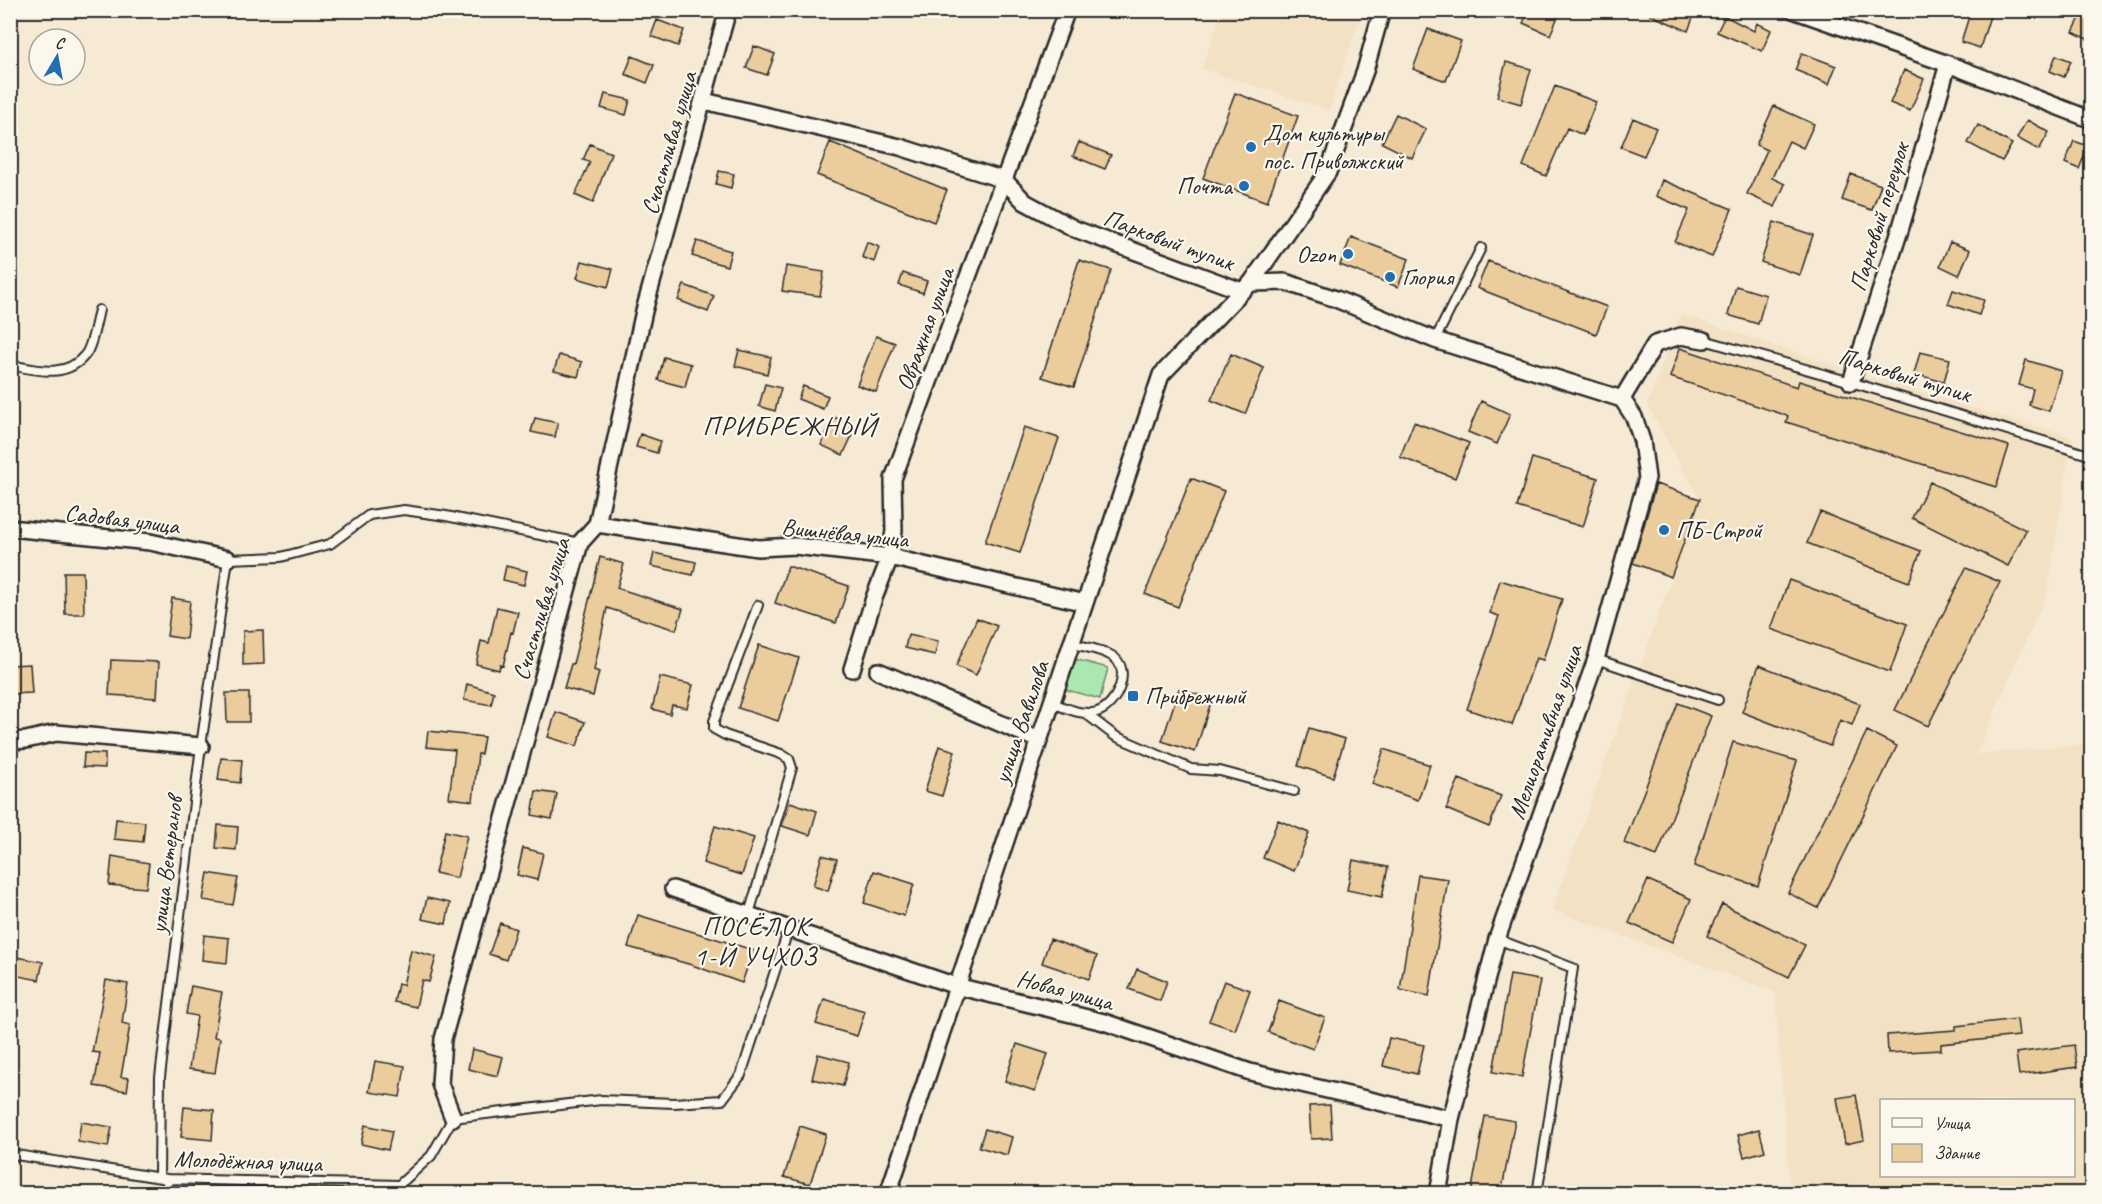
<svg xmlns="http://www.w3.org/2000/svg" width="2102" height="1204" font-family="Caveat,sans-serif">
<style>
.built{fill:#f3e1c4;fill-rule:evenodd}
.green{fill:#abe8af;stroke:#6b8a6d;stroke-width:1.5}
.building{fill:#ebcc9d;stroke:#2b2b2b;stroke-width:1.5}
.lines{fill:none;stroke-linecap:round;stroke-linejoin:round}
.service-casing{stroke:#2b2b2b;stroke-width:12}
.minor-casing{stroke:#2b2b2b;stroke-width:20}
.service{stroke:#fbf7ec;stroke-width:8}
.minor{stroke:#fbf7ec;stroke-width:15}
.poi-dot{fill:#1f6fb2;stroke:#fbf7ec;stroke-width:2}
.labels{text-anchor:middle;stroke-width:4.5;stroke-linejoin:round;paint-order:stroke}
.poi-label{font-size:24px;fill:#2b2b2b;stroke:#fbf7ec;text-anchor:start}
.street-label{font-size:24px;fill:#2b2b2b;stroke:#fbf7ec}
.neighbourhood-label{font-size:26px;letter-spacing:1.5px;fill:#2b2b2b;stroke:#fbf7ec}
.quarter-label{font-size:27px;letter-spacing:1.5px;fill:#2b2b2b;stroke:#fbf7ec}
</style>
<rect width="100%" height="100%" fill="#f6ead4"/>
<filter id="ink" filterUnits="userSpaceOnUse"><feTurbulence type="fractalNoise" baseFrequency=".0167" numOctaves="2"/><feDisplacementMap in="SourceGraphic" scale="12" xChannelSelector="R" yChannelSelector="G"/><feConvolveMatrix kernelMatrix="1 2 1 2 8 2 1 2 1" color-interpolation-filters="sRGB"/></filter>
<g filter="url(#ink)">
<path class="built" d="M1221,11H1362L1329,110L1202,69Z
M1681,314L1859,374L2072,437L2048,591L1976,754L2091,744V1193H1790L1775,992L1552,910L1700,500L1647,405ZM1882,1100H2074V1176H1882Z"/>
<path class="green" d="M1071,658L1108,668L1100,699L1063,689Z"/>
<path class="building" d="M1529,10H1561L1550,35L1523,23Z
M1639,10H1696L1688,31Z
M1971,10L1990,16L1980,48L1961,42Z
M2084,10H2091V41L2073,32Z
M1725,16L1754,31L1757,23L1771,30L1762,51L1717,32Z
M657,20L684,30L678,46L651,36Z
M1428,29L1461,41L1446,81L1413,69Z
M754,46L775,54L767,75L746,68Z
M1802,53L1836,66L1829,84L1795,70Z
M2056,55L2071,61L2064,77L2050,71Z
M632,56L654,65L647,83L625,74Z
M1506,62L1531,69L1521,104L1497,97Z
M1904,70L1924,79L1910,111L1890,103Z
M1555,86L1596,102L1583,135L1567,128L1546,176L1523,166Z
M1235,93L1298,116L1267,202L1203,178Z
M605,94L630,100L626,115L601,108Z
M1774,106L1814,124L1803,148L1789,141L1772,178L1785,184L1775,207L1747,194L1767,150L1756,145Z
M1396,114L1426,129L1412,158L1382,143Z
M1633,118L1656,128L1644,156L1621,147Z
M2027,120L2049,132L2039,150L2017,138Z
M1978,125L2012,144L2002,161L1968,143Z
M2074,141L2088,146L2079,169L2065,163Z
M830,142L947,190L934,222L817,175Z
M1079,142L1111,155L1105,169L1073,156Z
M590,144L611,153L593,203L575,195L590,162L583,160Z
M719,171L734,174L731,188L716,184Z
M1851,174L1881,185L1872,210L1842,200Z
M1662,180L1732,209L1712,257L1675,242L1689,210L1656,196Z
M1774,222L1813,235L1800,275L1761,262Z
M1351,237L1409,259L1398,287L1340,265Z
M697,241L731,251L727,266L692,256Z
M867,242L879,247L874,262L862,257Z
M1950,242L1970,250L1959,275L1940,266Z
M1079,260L1111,270L1074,387L1042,377Z
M582,261L613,269L608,287L577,278Z
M1488,261L1607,307L1596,334L1477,288Z
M786,266L824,272L820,296L782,291Z
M903,273L927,281L923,293L899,285Z
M684,285L714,296L708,312L678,300Z
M1736,286L1766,295L1758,324L1728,315Z
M1953,290L1984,300L1979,315L1948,304Z
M876,336L895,343L876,392L857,385Z
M1680,348L1797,387L1799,381L2009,446L1996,487L1786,422L1788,416L1670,377Z
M739,350L771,357L767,374L735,366Z
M1920,352L1950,359L1944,382L1914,374Z
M1231,354L1264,368L1245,414L1211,400Z
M559,355L582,362L578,377L554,371Z
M664,357L691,364L685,387L658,380Z
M2026,360L2061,371L2049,411L2029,405L2033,389L2019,385Z
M765,384L781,388L775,411L759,406Z
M803,386L828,396L823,409L798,399Z
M1481,401L1510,414L1497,444L1468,432Z
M834,417L856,427L843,455L821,445Z
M535,418L558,423L555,437L531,432Z
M1414,422L1469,443L1455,478L1400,457Z
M1024,427L1059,438L1020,553L985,542Z
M640,434L660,441L657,453L636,447Z
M1532,458L1598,478L1583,527L1517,507Z
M1191,478L1224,491L1178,607L1145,594Z
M1930,482L2026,530L2008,566L1912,518Z
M1656,484L1700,499L1671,577L1633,563Z
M1820,512L1921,551L1909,582L1807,543Z
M654,553L696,562L693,575L651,566Z
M600,557L624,564L617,588L683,609L676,630L607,608L594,670L599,672L593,696L564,688L571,664H573Z
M506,566L527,571L524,585L503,580Z
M788,566L849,586L836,623L775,603Z
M1966,568L2000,582L1928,726L1895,710Z
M64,572H83L84,614H65Z
M1500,580L1562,599L1543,660L1536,658L1512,725L1467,709L1499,616L1490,613Z
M1789,580L1907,624L1890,672L1771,629Z
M172,598L190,601L186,639L167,636Z
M497,607L518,612L513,633L511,632L503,666L500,665L499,670L476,664L481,641L489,643Z
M977,618L997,626L976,675L956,666Z
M263,630L264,664L243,665V631Z
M908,635L938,641L935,655L905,648Z
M759,645L799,658L778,721L738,708Z
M111,660L159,662L157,698L109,695Z
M30,664L32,693L10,694V665Z
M1759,665L1860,704L1852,725L1840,720L1830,746L1742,712Z
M660,677L693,685L687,708L672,705L670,714L652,709Z
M467,684L494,692L491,705L464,700Z
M1179,689L1212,699L1195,752L1162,741Z
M226,693H249V722H227Z
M1678,703L1711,716L1657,856L1624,843Z
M556,712L585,722L577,746L548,737Z
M1309,728L1345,739L1333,777L1298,766Z
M428,731L484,737L481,754H478L473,801L449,798L455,750L426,747Z
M1867,731L1897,746L1818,908L1788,893Z
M1733,742L1797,761L1758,886L1694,866Z
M939,746L955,751L942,796L925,791Z
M1384,749L1430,765L1418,800L1372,784Z
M84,753L105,754V768L83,767Z
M221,758L242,760L240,783L218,780Z
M1459,779L1501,796L1489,827L1446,809Z
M536,791L557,794L552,819L532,815Z
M790,802L817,811L810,835L782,826Z
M116,819L145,822L143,842L114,839Z
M1278,820L1309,833L1294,871L1263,858Z
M218,825L238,827L236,850L216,848Z
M715,826L754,838L742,875L703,863Z
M445,831L467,836L457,878L435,873Z
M523,848L543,853L537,880L517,875Z
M822,855L837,859L828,891L813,886Z
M112,856L149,863L146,888L109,885Z
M1353,860L1388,867L1382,897L1347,890Z
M874,871L914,884L904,916L864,903Z
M208,873L238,878L233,905L203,900Z
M1418,875L1448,879L1429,996L1400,990Z
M1648,880L1691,899L1672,942L1629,923Z
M427,898L450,903L446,924L422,919Z
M1722,904L1805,945L1789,977L1707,936Z
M638,915L753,950L742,983L692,965L628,947Z
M500,923L516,929L506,960L489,954Z
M204,935L229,938L227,963L202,960Z
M1050,939L1097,956L1089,979L1042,963Z
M411,950L436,957L429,982L422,980L416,1007L394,1002L398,984L403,985Z
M17,957L43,962L39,980L13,975Z
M1137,969L1167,981L1160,1001L1129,989Z
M1510,975L1540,980L1522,1077L1493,1072Z
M106,980L128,984L122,1023L130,1025L121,1077L129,1078L127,1091L94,1086L100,1053L92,1052Z
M1224,981L1250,990L1235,1030L1209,1021Z
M191,986L222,992L214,1037L220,1038L215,1073L189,1069L197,1016L186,1014Z
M824,999L865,1011L857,1036L816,1024Z
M1279,1001L1325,1018L1313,1049L1268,1032Z
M2017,1019L2019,1036L1941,1044V1050L1888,1053L1887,1035L1956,1030V1026Z
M1389,1038L1424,1045L1417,1074L1383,1066Z
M1017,1044L1048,1054L1035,1091L1005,1081Z
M2074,1045L2077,1067L2019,1075L2016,1053Z
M472,1049L503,1057L498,1076L468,1069Z
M818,1054L849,1062L843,1086L812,1079Z
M375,1061L405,1066L400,1097L369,1092Z
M1856,1095L1864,1140L1845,1144L1837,1098Z
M1330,1105L1332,1138L1311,1139L1309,1106Z
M184,1107L214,1110L212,1140L181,1137Z
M1485,1116L1515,1121L1501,1194H1471Z
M81,1122L112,1127L108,1147L78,1142Z
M365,1125L392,1131L388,1150L361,1144Z
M800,1126L826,1134L810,1184L784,1177Z
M985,1129L1012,1137L1007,1155L979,1147Z
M1759,1129L1765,1151L1744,1157L1738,1135Z"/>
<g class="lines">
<defs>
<path id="service" d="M1435,340L1481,248
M1704,340L1851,382L2092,456
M10,365C36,370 66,379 85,355C92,347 96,322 99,310
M1596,659L1718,700
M1052,703C1066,708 1082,716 1097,712C1117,706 1133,669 1112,656C1101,649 1083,647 1071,643
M1085,713L1115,736L1191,769L1220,771L1294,791
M749,914L792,768L789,759L781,754L725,735L714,729V721L758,605
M1497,939L1573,968L1537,1194
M10,1154L167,1179L399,1185L431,1156L453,1118L601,1100L674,1103L722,1100L741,1075L789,928
M159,1177L160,1077L201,746L228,559L281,557L330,544L369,515L404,510L446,516L580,543
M167,1179L168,1194"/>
<path id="minor" d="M1793,10L1948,64L2092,120
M704,101L900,147L1004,180L1025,202L1075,229L1242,291L1251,283L1285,282L1336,299L1435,340L1622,399
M1251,283L1328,172L1365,71L1382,10
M1851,382L1901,227L1948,64
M597,524L758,548L795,546L890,557L1085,603
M10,528L150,542L228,559
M852,669L874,598L890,557L894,531L893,479L1067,10
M878,671L1039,740
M10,741L26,740L56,733L201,746
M673,889L956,986L1104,1022L1250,1072L1451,1119
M453,1118L440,1084L443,1039L580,543L597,524L644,311L728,10
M888,1194L1161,375L1242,291
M1438,1194L1451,1119L1497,939L1596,659L1647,478L1642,441L1634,417L1622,399L1655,344L1681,336L1704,340"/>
</defs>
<use href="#service" class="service-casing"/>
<use href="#minor" class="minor-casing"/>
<use href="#service" class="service"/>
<use href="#minor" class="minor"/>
</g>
</g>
<g class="poi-dot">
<circle cx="1251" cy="147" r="6"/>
<circle cx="1244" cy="186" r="6"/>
<circle cx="1348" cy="254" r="6"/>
<circle cx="1390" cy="277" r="6"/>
<circle cx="1664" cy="530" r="6"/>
<rect x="1127" y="690" width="12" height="12" rx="3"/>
</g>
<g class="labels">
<g class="poi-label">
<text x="1263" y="141">Дом культуры<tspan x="1263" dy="28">пос. Приволжский</tspan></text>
<text x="1232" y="194" text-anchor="end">Почта</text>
<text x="1336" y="262" text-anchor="end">Ozon</text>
<text x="1402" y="285">Глория</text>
<text x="1676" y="538">ПБ-Строй</text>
<text x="1145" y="704">Прибрежный</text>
</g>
<g class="street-label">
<text transform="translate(669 143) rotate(-74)" y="8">Счастливая улица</text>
<text transform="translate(1879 217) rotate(-73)" y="8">Парковый переулок</text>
<text transform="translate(1169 240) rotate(20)" y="8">Парковый тупик</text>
<text transform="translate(925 329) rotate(-70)" y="8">Овражная улица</text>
<text transform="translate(1905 375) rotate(17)" y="8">Парковый тупик</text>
<text transform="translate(122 519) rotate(7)" y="8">Садовая улица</text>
<text transform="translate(845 533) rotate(6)" y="8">Вишнёвая улица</text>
<text transform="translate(541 609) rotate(-73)" y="8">Счастливая улица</text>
<text transform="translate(1021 722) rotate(-71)" y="8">улица Вавилова</text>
<text transform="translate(1545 732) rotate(-71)" y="8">Мелиоративная улица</text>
<text transform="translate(166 865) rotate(-83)" y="8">улица Ветеранов</text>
<text transform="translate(1065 990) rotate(15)" y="8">Новая улица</text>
<text transform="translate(248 1161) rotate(2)" y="8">Молодёжная улица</text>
</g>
<g class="neighbourhood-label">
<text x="756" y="935">ПОСЁЛОК<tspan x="756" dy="30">1-Й УЧХОЗ</tspan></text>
</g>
<g class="quarter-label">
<text x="790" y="435">ПРИБРЕЖНЫЙ</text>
</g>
</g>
<rect width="2102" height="1204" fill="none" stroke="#fbf7ec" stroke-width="36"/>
<rect x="18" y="18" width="2066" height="1168" fill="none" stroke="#2b2b2b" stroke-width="2" filter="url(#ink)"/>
<rect x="1880" y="1099" width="195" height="78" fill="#fbf7ec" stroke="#a8a59f" stroke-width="1.5"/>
<rect x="1892" y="1118" width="30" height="9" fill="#fbf7ec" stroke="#a8a59f" stroke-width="1.5"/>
<text x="1934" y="1129" font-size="18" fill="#2b2b2b">Улица</text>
<rect x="1892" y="1144" width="30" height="18" fill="#ebcc9d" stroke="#a8a59f" stroke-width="1.5"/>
<text x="1934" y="1159" font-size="18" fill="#2b2b2b">Здание</text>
<g transform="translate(57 57) rotate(10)"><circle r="28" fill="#fbf7ec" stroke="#a8a59f" stroke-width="1.5"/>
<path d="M0-4.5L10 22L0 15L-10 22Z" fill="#1f6fb2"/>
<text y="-9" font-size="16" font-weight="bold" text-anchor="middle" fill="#2b2b2b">С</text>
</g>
</svg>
